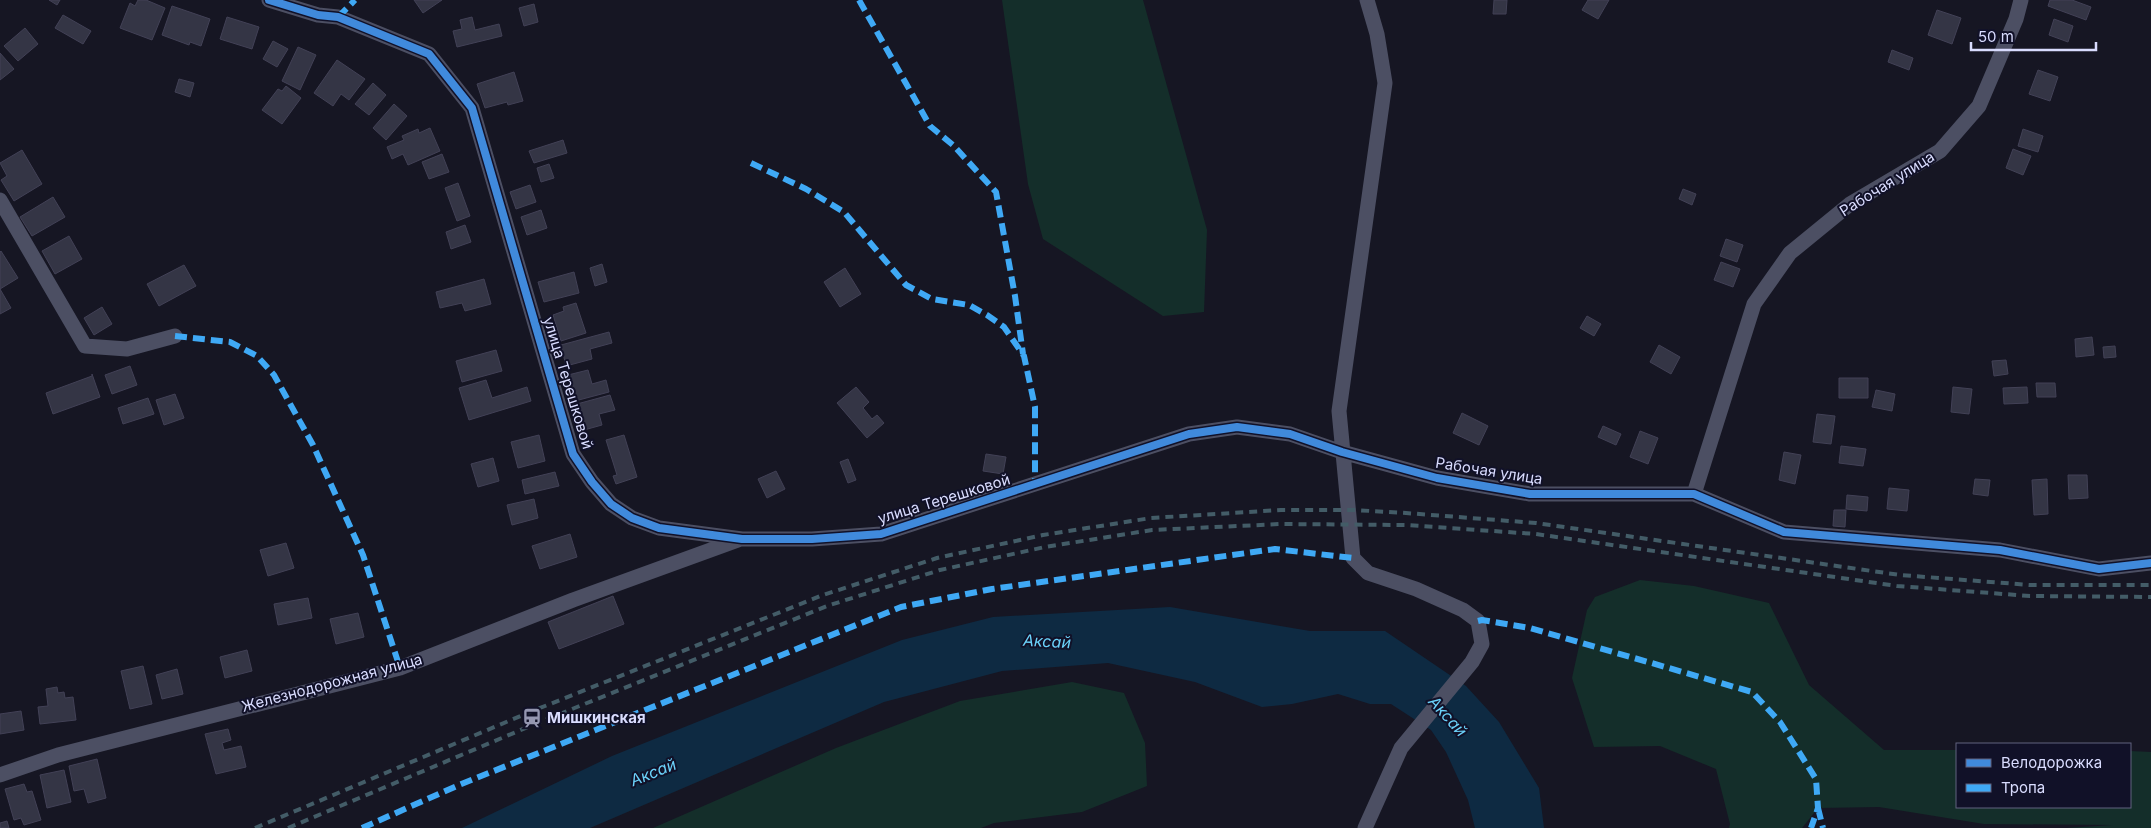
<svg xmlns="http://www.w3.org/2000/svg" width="2151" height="828" font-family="Inter,sans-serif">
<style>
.green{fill:#142e2a}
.water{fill:#0e2a42}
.building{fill:#343545;stroke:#424156}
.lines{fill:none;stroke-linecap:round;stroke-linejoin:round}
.street{stroke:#4c4f63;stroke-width:15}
.rail{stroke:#435c67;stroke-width:4;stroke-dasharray:8 6;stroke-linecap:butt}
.quiet{stroke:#3fa9f5;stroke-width:6;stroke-dasharray:12 6;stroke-linecap:butt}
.cycleway-casing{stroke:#111128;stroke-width:11}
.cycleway{stroke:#408adc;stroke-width:8}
.labels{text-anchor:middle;stroke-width:4;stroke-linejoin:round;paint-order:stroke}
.street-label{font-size:15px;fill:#d9dcfe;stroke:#111128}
.poi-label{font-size:15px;font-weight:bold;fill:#d9dcfe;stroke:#111128;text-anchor:start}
.water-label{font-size:16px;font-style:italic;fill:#6bd2fa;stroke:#111128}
</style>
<rect width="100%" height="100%" fill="#161623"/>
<path class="green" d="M1002,0H1143L1207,230L1204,312L1163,316L1043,239L1028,184Z
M1640,580L1694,586L1769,603L1809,685L1884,750H1957V807H2130V751L2151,752V828H2066L2113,825L1984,824L1879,807L1818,808L1802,828H1729L1730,824L1716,769L1660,746L1594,747L1572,678L1587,610L1595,597Z
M1072,682L1124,693L1145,743L1147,786L1082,812L994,823L981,828H653L836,748L960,701Z"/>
<path class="water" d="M1170,607L1310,631H1385L1466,686L1499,722L1539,788L1544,828H1475L1468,800L1446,752L1431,730L1391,704H1370L1338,694L1292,704L1262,707L1195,682L1108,663L1002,671L884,702L590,828H462L612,756L902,640L993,617Z"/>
<path class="building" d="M49,0H60L57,5Z
M138,0H146L165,8L152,40L120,28L130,3L135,6Z
M414,0H442L423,13Z
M1494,0H1507L1506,14H1493Z
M1588,0H1609L1598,19L1582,10Z
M2050,0H2072L2091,7L2086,20L2048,6Z
M534,4L538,22L524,26L519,8Z
M172,6L210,19L201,46L190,42L189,45L162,35Z
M1937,10L1961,18L1952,44L1928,35Z
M63,15L91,31L83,44L55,28Z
M227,17L259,27L252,49L220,39Z
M472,17L475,30L499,24L502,36L457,47L453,31L462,29L460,20Z
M2054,19L2073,26L2068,42L2049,35Z
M25,28L38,44L18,61L4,46Z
M273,41L288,49L277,67L263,59Z
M298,47L316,55L300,90L282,81Z
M1892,50L1913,58L1909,70L1888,62Z
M0,53L14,69L0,80Z
M337,60L365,79L349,100L341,94L333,106L314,93Z
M2038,70L2058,77L2050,101L2029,94Z
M514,72L523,101L508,105L507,102L485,108L477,84Z
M179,79L194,83L190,97L175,92Z
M373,83L386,95L369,115L355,104Z
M286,86L301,98L282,124L262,110L278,89L282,91Z
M394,104L407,116L386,140L373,128Z
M430,128L440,151L408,165L403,154L392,159L387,147L404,140L402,136L418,129L419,133Z
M2023,129L2043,136L2038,152L2018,146Z
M563,140L567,153L534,163L529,151Z
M2013,149L2031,156L2023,175L2006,168Z
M22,150L42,184L14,201L1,180L7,176L0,163Z
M442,154L449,172L429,179L422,162Z
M549,164L554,178L541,182L537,168Z
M458,183L470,216L457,221L445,188Z
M530,185L536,202L516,209L510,192Z
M1683,189L1696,194L1692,205L1679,199Z
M53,197L65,217L32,236L20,217Z
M541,210L547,228L527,235L521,217Z
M465,225L471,242L451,249L446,232Z
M69,236L82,259L55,274L42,251Z
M1726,239L1743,245L1737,262L1720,256Z
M1,251L18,278L0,289L11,308L0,314V252Z
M1721,262L1740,269L1733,287L1714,280Z
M602,264L607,282L595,286L590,268Z
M184,265L196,286L159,306L147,284Z
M845,268L861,294L840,307L824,282Z
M574,272L579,293L544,302L538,282Z
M484,279L491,304L465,311L462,303L440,308L436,292Z
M576,303L586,333L561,341L553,315L564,311L563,307Z
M102,307L112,324L94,335L84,318Z
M1587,316L1601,324L1594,336L1580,328Z
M609,332L612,343L590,349L592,359L566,366L561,345Z
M2092,337L2094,355L2076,357L2075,339Z
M1659,345L1680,357L1671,374L1650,362Z
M2115,346L2116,357L2104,358L2103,347Z
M496,350L502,371L462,382L456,361Z
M2006,360L2008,374L1994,376L1992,361Z
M130,366L137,385L112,394L105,375Z
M588,370L592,384L606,380L609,392L575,401L568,375Z
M92,374L100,397L53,414L46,393L92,376Z
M1839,378H1868V398H1839Z
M486,380L492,398L527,387L531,401L469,420L459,388Z
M2036,383H2055L2056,397H2037Z
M856,387L869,402L863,408L872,419L877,415L884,423L867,438L837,403Z
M1953,387L1972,389L1969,414L1951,412Z
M2027,387L2028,403L2004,404L2003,388Z
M1876,390L1895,394L1892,411L1872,407Z
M175,394L184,418L164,425L156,400Z
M610,395L615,410L599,414L602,425L584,430L577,404Z
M148,398L154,414L123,424L118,408Z
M1462,413L1488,426L1479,445L1453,433Z
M1817,414L1835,416L1831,444L1813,442Z
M1603,426L1621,434L1616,445L1598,437Z
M1640,431L1658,438L1648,464L1630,457Z
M539,435L545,461L518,468L511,442Z
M624,435L637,477L616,484L613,476L617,475L606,440Z
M1841,446L1866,449L1863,466L1839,463Z
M1784,452L1801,455L1795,484L1779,480Z
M986,454L1006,457L1003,474L983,471Z
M493,458L499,481L478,487L471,464Z
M848,459L856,480L848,483L840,462Z
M776,471L785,489L767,498L758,479Z
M555,472L559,486L525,494L522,480Z
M2068,475H2087L2088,498L2069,499Z
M1975,479L1990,480L1988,496L1973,494Z
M2047,479L2048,514L2034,515L2032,480Z
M1889,488L1909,490L1907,511L1887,509Z
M1847,495L1868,497L1867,511L1846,509Z
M534,499L538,518L512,525L507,505Z
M1834,510H1846L1845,527L1833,526Z
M570,534L577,557L540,569L532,546Z
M286,543L294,568L268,576L260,550Z
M613,596L624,624L559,649L548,622Z
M308,598L312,618L278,625L274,604Z
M358,613L364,637L336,644L330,619Z
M247,650L252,671L225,678L220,657Z
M143,666L152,704L130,709L121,671Z
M177,669L183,694L162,699L156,675Z
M57,687L58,693L64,692L65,698L73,697L76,720L40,724L38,707L48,706L46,689Z
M21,711L24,730L0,734V714Z
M228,729L231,740L222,743L224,750L241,746L246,767L216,774L205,734Z
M97,759L106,798L88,803L84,789L74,791L69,766Z
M64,770L71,802L47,808L40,775Z
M24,784L27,792L32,791L41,820L24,825L21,818L14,820L5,789Z
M7,821L9,828H0V823Z"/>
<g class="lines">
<path class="street" d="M269,0L318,15L338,17L429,54L472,108L573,454L592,482L611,504L632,518L659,528L742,539H812L881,534L1189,434L1237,427L1290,434L1342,452L1437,478L1530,494H1694L1784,532L2000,550L2099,569L2151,563
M0,200L85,346L127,349L175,336
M1694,494L1754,304L1790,253L1850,204L1940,151L1979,106L2016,19L2021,0
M0,775L58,755L400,668L573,600L738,540
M1365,828L1401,748L1472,662L1482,644L1478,621L1463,610L1416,589L1368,573L1353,558L1339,411L1385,83L1377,34L1367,0"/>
<path class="rail" d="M255,828L530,712L823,595L937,558L1043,535L1151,518L1281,510H1354L1406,513L1536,523L1900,575L2030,585H2151
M288,828L535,724L827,606L940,570L1045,547L1152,530L1281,524L1406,525L1536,534L1897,586L2030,596L2151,597"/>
<path class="quiet" d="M859,0L930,126L953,145L996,192L1015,296L1023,354
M338,17L355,0
M751,163L806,189L844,212L906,285L932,299L969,305L987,315L1004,327L1024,356L1035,407V485
M175,336L230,342L257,356L274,375L313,445L363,555L400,668
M1478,621L1482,620L1530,628L1752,692L1780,722L1816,779L1818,808L1811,828
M1818,808L1823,828
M362,828L459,785L901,607L992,589L1275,549L1353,558"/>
<defs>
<path id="cycleway" d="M269,0L318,15L338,17L429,54L472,108L573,454L592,482L611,504L632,518L659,528L742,539H812L881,534L1189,434L1237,427L1290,434L1342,452L1437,478L1530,494H1694L1784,532L2000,550L2099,569L2151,563"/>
</defs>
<use href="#cycleway" class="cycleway-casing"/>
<use href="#cycleway" class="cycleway"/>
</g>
<defs>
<symbol id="station-bare" viewBox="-9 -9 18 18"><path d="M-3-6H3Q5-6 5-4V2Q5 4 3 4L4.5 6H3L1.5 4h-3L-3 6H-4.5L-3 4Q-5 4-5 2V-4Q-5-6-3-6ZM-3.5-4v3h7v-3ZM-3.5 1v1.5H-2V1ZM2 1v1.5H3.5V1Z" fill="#9597b1" stroke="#111128" stroke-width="2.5" paint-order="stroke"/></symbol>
</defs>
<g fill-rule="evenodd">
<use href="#station-bare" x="518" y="704" width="28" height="28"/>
</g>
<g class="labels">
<g class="street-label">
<text transform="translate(1887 184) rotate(-32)" y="5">Рабочая улица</text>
<text transform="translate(568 383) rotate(73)" y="5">улица Терешковой</text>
<text transform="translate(1489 471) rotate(9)" y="5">Рабочая улица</text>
<text transform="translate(944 499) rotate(-17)" y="5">улица Терешковой</text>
<text transform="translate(332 683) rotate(-15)" y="5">Железнодорожная улица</text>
</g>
<g class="poi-label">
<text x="547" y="723">Мишкинская</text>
</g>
<g class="water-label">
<text transform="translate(1047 641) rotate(3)" y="6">Аксай</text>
<text transform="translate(1448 716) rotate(48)" y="6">Аксай</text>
<text transform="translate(653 772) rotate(-22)" y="6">Аксай</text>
</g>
</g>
<rect x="1956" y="743" width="175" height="65" fill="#111128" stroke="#61627e"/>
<rect x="1966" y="759" width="25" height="8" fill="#408adc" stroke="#61627e"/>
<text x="2001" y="768" font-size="15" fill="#d9dcfe">Велодорожка</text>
<rect x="1966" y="784" width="25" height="8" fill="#3fa9f5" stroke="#61627e"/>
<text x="2001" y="793" font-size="15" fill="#d9dcfe">Тропа</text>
<path d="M1971 42v8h125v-8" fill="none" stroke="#d9dcfe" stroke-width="2.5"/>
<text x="1978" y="42" font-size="15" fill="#d9dcfe" stroke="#111128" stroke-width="4" paint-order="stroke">50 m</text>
</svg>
